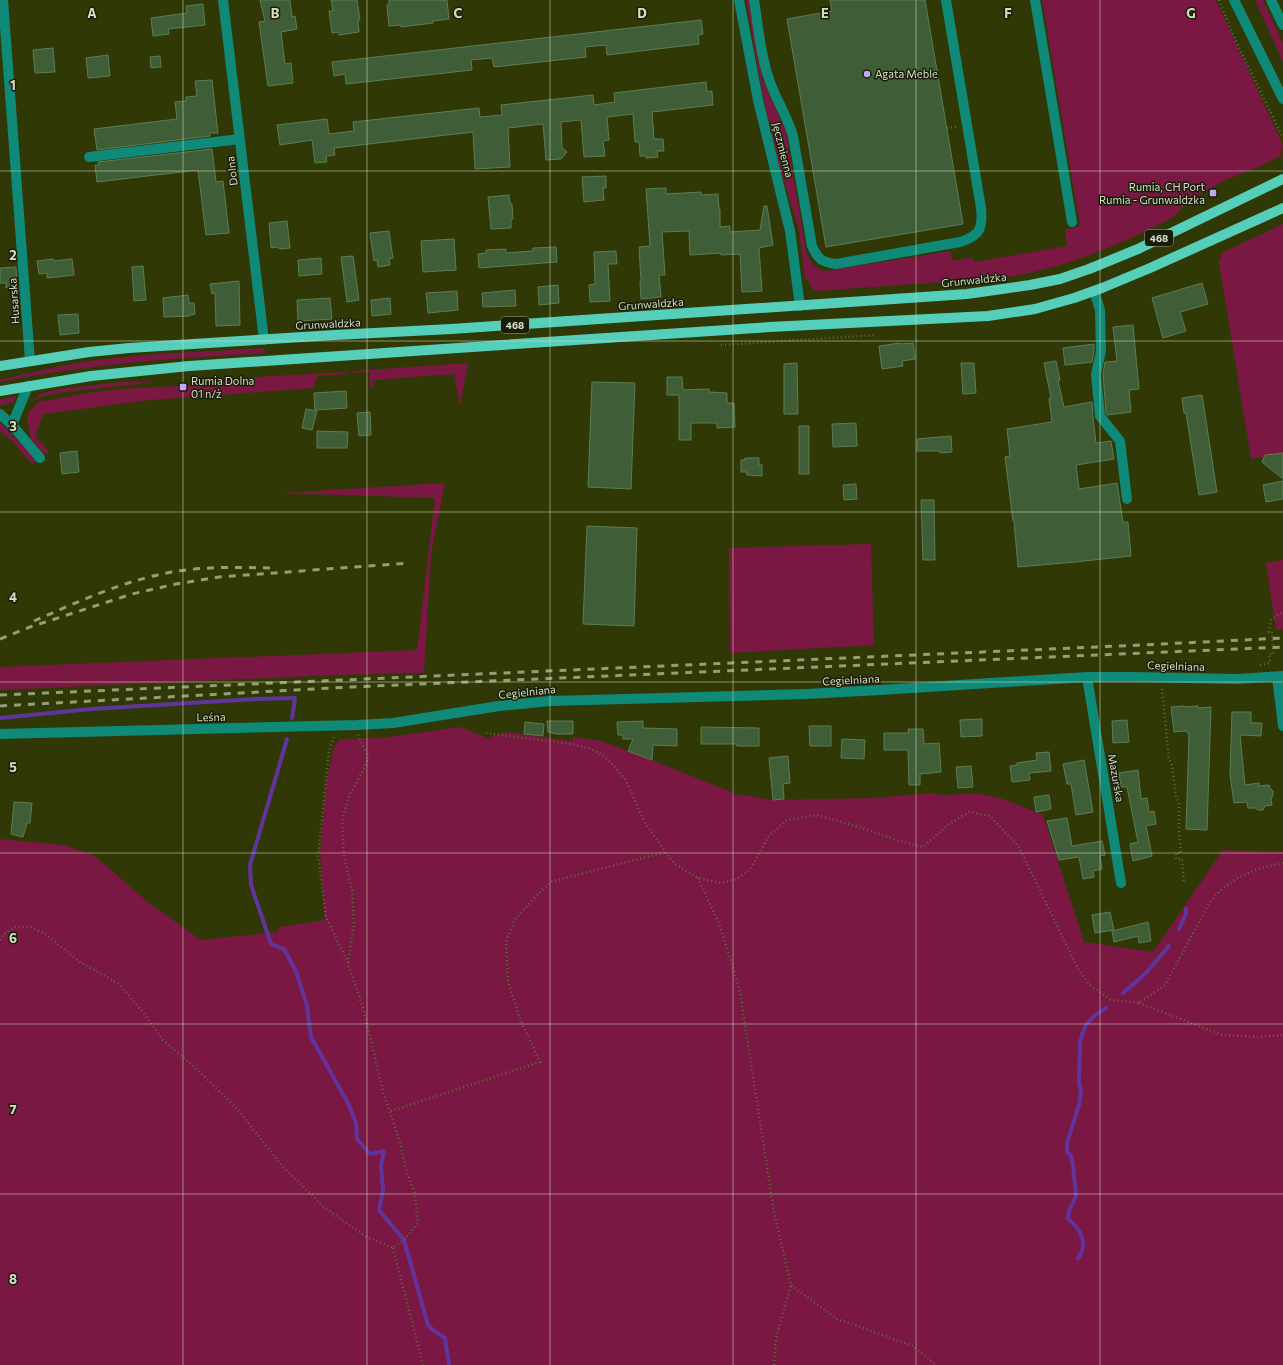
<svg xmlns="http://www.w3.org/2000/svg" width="1283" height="1365" font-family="Commissioner,sans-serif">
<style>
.green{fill:#7a1843}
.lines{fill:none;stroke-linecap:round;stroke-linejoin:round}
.stream{stroke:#61349d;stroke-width:4}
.building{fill:#3f5e37;stroke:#5c7d54}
.path{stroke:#626a3e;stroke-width:2.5;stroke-dasharray:1 3;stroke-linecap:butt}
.minor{stroke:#0f8978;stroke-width:10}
.major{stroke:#55cfb9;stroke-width:10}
.rail{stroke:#959d79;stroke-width:3;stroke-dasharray:7 7;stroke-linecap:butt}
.grid{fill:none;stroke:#d6ddc3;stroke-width:1;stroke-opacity:0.55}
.poi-dot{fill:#c1a8f3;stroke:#191e0a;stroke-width:1.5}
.labels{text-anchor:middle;stroke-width:3;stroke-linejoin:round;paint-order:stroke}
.shield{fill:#191e0a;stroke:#9da48c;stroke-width:1}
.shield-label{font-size:10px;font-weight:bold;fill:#d6ddc3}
.poi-label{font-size:11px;fill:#d6ddc3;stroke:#191e0a;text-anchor:start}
.street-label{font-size:11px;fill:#d6ddc3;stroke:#191e0a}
.grid-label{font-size:13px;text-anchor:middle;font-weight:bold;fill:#d6ddc3;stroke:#191e0a;stroke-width:3;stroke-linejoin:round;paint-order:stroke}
</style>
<rect width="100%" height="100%" fill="#303905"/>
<path class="green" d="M746,0H749L763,81L786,132L806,251C810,262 814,268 825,271L950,251L952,261L972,257L974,262L1067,246L1065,230L1080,226L1042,0H1216L1281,141L1283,146L1280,156C1265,165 1249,171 1233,177C1222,181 1211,188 1200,194C1197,196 1193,198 1190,200C1183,206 1178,215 1170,219C1118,246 1059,270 1001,278L817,291C811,289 810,286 809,280H805L799,231L779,164L762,91Z
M1255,0H1263L1283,44V62Z
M1283,224V453L1251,459L1219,262L1223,252Z
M264,348L265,353C176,358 87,364 0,382V380C30,373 60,365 90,361C148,353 206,352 264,348Z
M468,363L460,406L454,374L373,380V388H370V372L353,373V371Z
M347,372V374L317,376L313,388L150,400L43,414L35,436L49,452L45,455L31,439L27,418L29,412L38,402L94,392L135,388L180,386V388H187V386C240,376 294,375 347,372Z
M122,382H155L64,392L44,396L32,401L40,394L58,389Z
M16,396L14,402L0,406V400Z
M0,422L37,461L32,464L11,440L0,431Z
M445,483L431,554L424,673L336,675L0,690V667L417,650L435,498L280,493Z
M871,544L874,645L730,653L729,548Z
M1283,560V629L1276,630L1266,563Z
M460,727L488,738L504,732L572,741L573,737L601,741L652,760L739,795C750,795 759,798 770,800L875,798L932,793C947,798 962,792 978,794C1001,796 1021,806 1043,815L1084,942L1153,952L1223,850L1283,852V1365H0V839L65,845L95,856L149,903L201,940L277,932L280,927L325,920L320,853L326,783L334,747L340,739L383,738Z"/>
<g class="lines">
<path class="stream" d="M0,718L91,709L257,699L295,698L292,718
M287,739L250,865L251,885L271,944L284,949L296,971L307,1006L311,1037L349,1105L356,1123L357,1139L370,1154L384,1151L381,1166L383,1191L379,1210L404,1240L428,1325L434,1331L445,1338L449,1365
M1179,929L1186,914V909
M1123,993L1145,974L1169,946
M1078,1258C1089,1244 1081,1229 1068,1219L1069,1211L1076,1196L1073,1166L1071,1156L1067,1151V1143L1079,1105L1081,1091L1079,1083L1080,1044L1082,1035L1086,1025L1094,1016L1106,1008"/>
</g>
<path class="building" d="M260,0H290L292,17L295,16L297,29L281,32L285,64L291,63L293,83L268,86L259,22L265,21Z
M331,0H357L360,20H358L359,32L339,35V32L332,33L329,11H333Z
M389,0H447L449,19L433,21V23L401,27V25L389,26L387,5H389Z
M830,0H925L963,224L826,247L787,19L832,11Z
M203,4L205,25L168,29L169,34L153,36L151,18L187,13L186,6Z
M701,20L703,34L698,35L699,44L607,55L606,45L595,46L585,47L586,57L494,67L492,58L471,60L472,70L346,84L345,74L334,76L332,62Z
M53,48L55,72L35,73L33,50Z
M108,55L110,76L88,78L86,58Z
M160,56L161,67L151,68L150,57Z
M212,80L218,133H210V136L97,150L94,129L177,119L175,102L186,101V97L197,96L195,81Z
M706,82L707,92L712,91L713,105L652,112L654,139H663L664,151H657L658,157L646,158V156H640L639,142H635L633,114L607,117L609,140L603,141L605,156L584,157L581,120L561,122L562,148L567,152L561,159L546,160L543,124L508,128L510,167L475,169L473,132L334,148L335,155L326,156L327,162L315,163L312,140L280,145L277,125L327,119L329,134L354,131L353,122L479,108L480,117L502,115L501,105L593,95L594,105L615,102L614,93Z
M212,149L216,182L223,181L229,233L206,235L198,170L97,182L95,165H99L98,162Z
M606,176V188H603L604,200L584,202L582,177Z
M666,188V194L701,192V195L718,194L719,209H720V227L730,226V232L760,230L764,206H767L773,245L759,248L762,291L742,292L740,254L721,255V253L690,255L689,231L662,232L665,275H659L661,297L641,299L640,281H641L639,247L650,246L646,189Z
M509,195L510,204H512L513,219H511V228L491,229L488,197Z
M287,221L290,248L280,249L277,247L271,248L269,223Z
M389,231L393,258L389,259L390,265L378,267L377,260L374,261L370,233Z
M454,239L456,270L423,272L421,241Z
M556,247L557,262L479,268L478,254L486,253V250L506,249V253L533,251V248Z
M616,251L617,264H608L610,301L590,302L589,285L595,284L594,252Z
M353,256L359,300L347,302L341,257Z
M321,258L322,274L299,276L298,260Z
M53,259L54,261L72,259L74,275L47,278V273L39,274L37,261Z
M143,266L146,300L134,301L132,267Z
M16,267L17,287L6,288V283H0V268Z
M239,281L240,325L216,326L215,293L212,294L210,284Z
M1202,283L1208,304L1180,312L1186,331L1163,338L1152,298Z
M558,285L559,303L539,305L538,287Z
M515,290L516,306L483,307L482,293Z
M457,291L458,310L428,313L426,293Z
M188,295L189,303H194L195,314L190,315V316L164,317L163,298Z
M330,298L332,319L298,321L297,300Z
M390,298L391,314L372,316L371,300Z
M78,314L79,333L60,335L58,315Z
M1133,325L1139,389L1129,390L1131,412L1107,415L1106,413L1103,374L1105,362L1117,361L1113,327Z
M900,343V344L913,343L915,359L902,361L903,366L882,369L879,346Z
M1094,344V351L1092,362L1065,365L1063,348Z
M1056,361L1060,380L1058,381L1064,407L1092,402L1093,417L1096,443L1111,441L1114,459L1076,465L1079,489L1117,483L1123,522H1128L1131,556L1075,562L1018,567L1014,521H1013L1005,457L1010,456L1007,429L1052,422L1049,399L1051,398L1044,363Z
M797,363L798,414H784V364Z
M961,363H974L976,393L963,394Z
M667,377H682L683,390L709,389V392L727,393V403H734L735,427L717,428V423H691V440H679V395H667Z
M592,382L635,383L631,489L588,487Z
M346,391L347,408L315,410L314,393Z
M1202,395L1217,492L1199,495L1186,413H1184L1182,398Z
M306,409L317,411L312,430L302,428Z
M370,412L371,435L359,436L357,413Z
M856,423L857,446L833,447L832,424Z
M799,426H809V474H799Z
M317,431L348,432L347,448H317Z
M951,436L952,452L940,453V451H917V439Z
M77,451L79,472L62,474L60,453Z
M1283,453V479L1262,462L1265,455Z
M745,458H759V465H762V476L747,475V472H741V460H745Z
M1283,481V499L1266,502L1263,485Z
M856,484L857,499L844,500L843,485Z
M921,500H934L935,560H923Z
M587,526L637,528L634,626L583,624Z
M1184,706L1185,707L1198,706V708L1211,707L1207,830L1186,829L1189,733H1188L1187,731L1174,732L1171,707Z
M1232,712H1251V723H1262L1261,736L1240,735L1245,785L1259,783V786L1269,785L1270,788L1273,791V795L1271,799L1272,805L1265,806L1263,810H1258L1255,808H1248L1247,802L1234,803L1230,775Z
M982,719V736L961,737L960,720Z
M1127,720L1129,742L1113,743L1112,721Z
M547,721H573V734H556L548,732Z
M643,721V728L677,729V746L653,745L652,760L628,751L633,739H623V735H618L617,722Z
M525,722L544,724L543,736L524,734Z
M809,726H831V746H810Z
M701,727L759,728V746H737V744H701Z
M908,729H923L924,744L939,743L941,772L920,774V785H909L908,750H884V733H909Z
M842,739L865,740L864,759L841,758Z
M1049,752L1051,771L1029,773L1030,780L1012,782L1010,766L1017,765V763L1037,760L1036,753Z
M788,756L790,783L783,784L784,799L773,800L769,758Z
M1084,760L1093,812L1076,815L1071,784H1067L1063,764Z
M971,766L973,787L958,788L956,767Z
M1138,770L1141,799L1147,798L1149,812L1154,811L1156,824L1146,826L1152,856L1133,861L1130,844L1138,842L1127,787H1121L1119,773Z
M1049,795L1051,809L1036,812L1034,797Z
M14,802L32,803L30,823H27L23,837L11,834Z
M1067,818L1072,846L1102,841L1105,855L1100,856L1102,869L1093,871L1094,877L1083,879L1079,857L1059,860L1047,821Z
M1110,912L1114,930L1095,933L1092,915Z
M1148,922L1151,941L1139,943L1138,936L1114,942L1112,931Z"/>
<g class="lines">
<path class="path" d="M1219,0L1235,39L1283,138
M947,128L956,127
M721,345L876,335
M1260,665L1270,663L1269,654H1273L1272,632H1269L1271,620L1283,612
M1162,689L1169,759L1172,765L1176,796L1179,803V831L1181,853H1176V859H1182L1184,883
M486,733L572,744L591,749L604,756L614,766L625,779L644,821L665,852L675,864L698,878L721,883L737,879L750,870L768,837L787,820L817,815L856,826L897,840L923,847L949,824L969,812L990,816L1019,847L1078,969L1090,985L1111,1000L1139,1003L1165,985L1210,902L1222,889L1239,877L1258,869L1283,863
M334,737L329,751L318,856L326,917L348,963
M698,878L720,926L740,992L774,1212L791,1285L837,1319L913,1346L936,1365
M0,940L4,934L15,927H30L45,934L80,962L119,984L143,1012L163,1040L192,1065L236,1107L282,1166L326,1209L367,1237L393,1248L404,1240L418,1223L415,1194L405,1166L400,1142L384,1095L363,1008L348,964L354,923L352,890L344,856L342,821L349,796L363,771L368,758L358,735
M1139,1003L1222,1035L1259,1037L1283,1035
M391,1111L540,1062L519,1016L508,981L506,942L515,919L550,882L665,852
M393,1248L423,1365
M774,1365L776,1338L791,1285"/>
<path class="minor" d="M3,0L30,361
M223,0L264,340
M739,0L758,100L790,231L800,306
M754,0C758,25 760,52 768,76C774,97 787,115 793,136L812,246C818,259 821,262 836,264L960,242C980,236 983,228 981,208L946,0
M1035,0L1072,222
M1234,0L1283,99
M1271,0L1283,25
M89,157L240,139
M1094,291L1100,310L1101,351L1096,374L1100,416L1120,441L1127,499
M0,414L12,425L40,458
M12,425L28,386
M1087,677L1121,883
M1277,677L1283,726
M0,734L357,725L393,723L499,706L550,701L806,694L880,690L1087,677H1133L1237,679L1283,676"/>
<path class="major" d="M0,366L89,352L129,348L335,335L451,329L967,294L1030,285L1060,279L1089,269L1138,249L1283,179
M0,391L91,376L189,366L770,327L988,316L1035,309L1074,298L1102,288L1150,268L1283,208"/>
<path class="rail" d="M34,621C73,604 112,586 153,576C192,566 232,567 271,568
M0,639L30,627L132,594L176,584L219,577L409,563
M0,695L1142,645L1283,638
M0,706L351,687L1283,647"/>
</g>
<path class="grid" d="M183,0V1365M367,0V1365M550,0V1365M733,0V1365M916,0V1365M1100,0V1365M0,171H1283M0,341H1283M0,512H1283M0,682H1283M0,853H1283M0,1024H1283M0,1194H1283"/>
<g class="poi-dot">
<circle cx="867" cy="74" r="4"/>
<rect x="1209" y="189" width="8" height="8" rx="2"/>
<rect x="179" y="383" width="8" height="8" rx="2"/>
</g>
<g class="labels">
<g class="shield">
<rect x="1145" y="230" width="28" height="16" rx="3"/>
<rect x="501" y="317" width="28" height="16" rx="3"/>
</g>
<g class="shield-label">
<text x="1159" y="242">468</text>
<text x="515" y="329">468</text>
</g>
<g class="poi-label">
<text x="875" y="78">Agata Meble</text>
<text x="1205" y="191" text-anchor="end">Rumia, CH Port<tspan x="1205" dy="13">Rumia - Grunwaldzka</tspan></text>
<text x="191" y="385">Rumia Dolna<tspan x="191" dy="13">01 n/ż</tspan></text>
</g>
<g class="street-label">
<text transform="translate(783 150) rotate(76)" y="4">Jęczmienna</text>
<text transform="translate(232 171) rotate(-97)" y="4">Dolna</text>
<text transform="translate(974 280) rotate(-6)" y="4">Grunwaldzka</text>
<text transform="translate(14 301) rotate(-94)" y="4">Husarska</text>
<text transform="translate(651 304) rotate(-4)" y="4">Grunwaldzka</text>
<text transform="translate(328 324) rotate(-3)" y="4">Grunwaldzka</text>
<text transform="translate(1176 666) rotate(2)" y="4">Cegielniana</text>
<text transform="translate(851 680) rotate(-3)" y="4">Cegielniana</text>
<text transform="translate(527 692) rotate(-6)" y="4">Cegielniana</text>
<text transform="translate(211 717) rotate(-1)" y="4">Leśna</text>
<text transform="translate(1116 778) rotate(80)" y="4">Mazurska</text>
</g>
</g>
<g class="grid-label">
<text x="92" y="18">A</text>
<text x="275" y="18">B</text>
<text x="458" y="18">C</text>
<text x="642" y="18">D</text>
<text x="825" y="18">E</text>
<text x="1008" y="18">F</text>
<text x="1191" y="18">G</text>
<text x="13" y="90">1</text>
<text x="13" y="260">2</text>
<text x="13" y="431">3</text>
<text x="13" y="602">4</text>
<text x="13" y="772">5</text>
<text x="13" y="943">6</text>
<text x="13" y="1114">7</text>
<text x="13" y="1284">8</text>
</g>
</svg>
